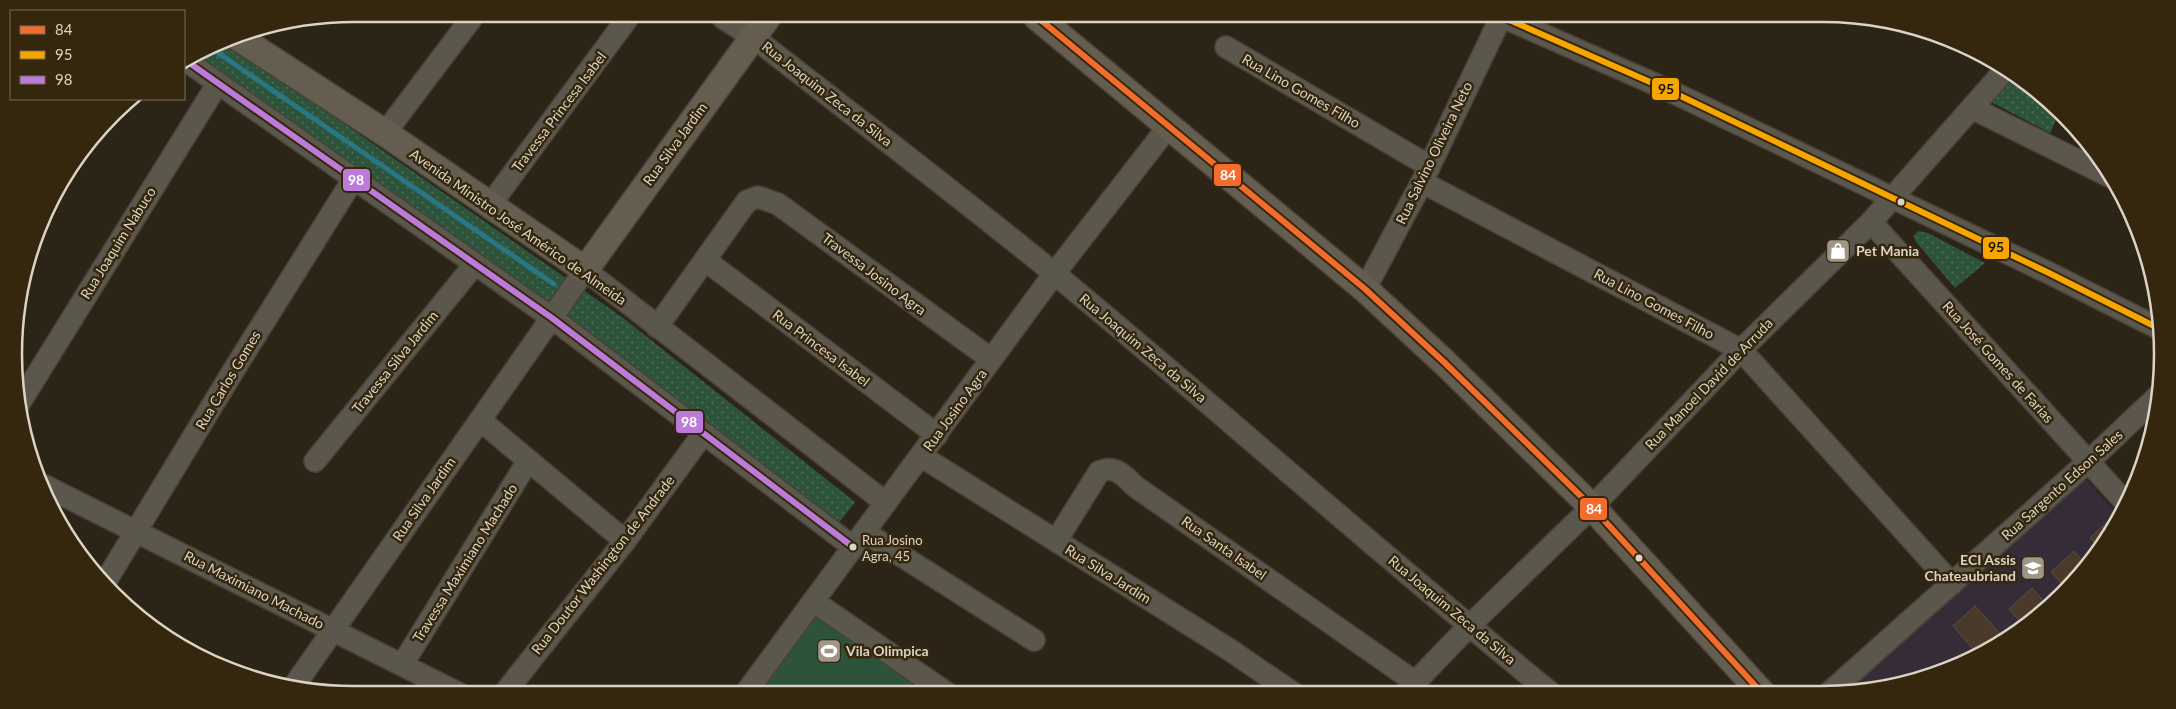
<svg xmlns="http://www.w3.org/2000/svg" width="2176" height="709" font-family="Lato,sans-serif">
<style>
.education{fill:#362c37}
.grass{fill:url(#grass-dots)}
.garden{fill:#2d543b}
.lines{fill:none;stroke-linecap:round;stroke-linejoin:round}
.stream{stroke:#297684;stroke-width:5}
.building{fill:#4a3a2c;stroke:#574e45}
.minor-casing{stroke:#484137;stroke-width:24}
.major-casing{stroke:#484137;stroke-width:29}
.minor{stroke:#5c574d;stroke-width:21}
.major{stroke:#655e50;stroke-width:26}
.bus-1-casing{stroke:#35270e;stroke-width:10}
.bus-2-casing{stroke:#35270e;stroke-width:10}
.bus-3-casing{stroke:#35270e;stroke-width:10}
.bus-1{stroke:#f36c2b;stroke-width:6}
.bus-2{stroke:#f7a600;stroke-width:6}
.bus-3{stroke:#bd7bd9;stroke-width:6}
.bus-dot{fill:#dbd3c4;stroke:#35270e;stroke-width:2}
.labels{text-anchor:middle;stroke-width:5;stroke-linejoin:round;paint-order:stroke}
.bus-label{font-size:13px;fill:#dbd3c4;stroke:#35270e;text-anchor:start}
.street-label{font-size:14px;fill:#dbd3c4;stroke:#35270e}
.poi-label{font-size:14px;font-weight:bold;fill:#dbd3c4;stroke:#35270e;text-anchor:start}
.rim{fill:none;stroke:#dbd3c4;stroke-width:2.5}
.line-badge{stroke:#35270e;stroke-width:2}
.badge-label{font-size:14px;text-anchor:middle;font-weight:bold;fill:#fff}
.pale-badge-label{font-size:14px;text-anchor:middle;font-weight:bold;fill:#111}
</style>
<defs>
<pattern id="grass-dots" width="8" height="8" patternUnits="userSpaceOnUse" patternTransform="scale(1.25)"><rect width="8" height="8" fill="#2d543b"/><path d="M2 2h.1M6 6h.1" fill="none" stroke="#4b6c56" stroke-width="1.8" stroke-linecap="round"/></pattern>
</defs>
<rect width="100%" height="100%" fill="#2c2417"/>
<path class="education" d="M2086,479L2120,517L2117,525L2046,610L1972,660L1866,692H1841Z"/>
<path class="grass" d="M224,40L622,317L855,502L838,524L570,318L198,56Z
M2011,71L2060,112L2050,133L1993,103L1992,100Z
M1918,231L1928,233L1985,263L1955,288L1916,242L1913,236Z"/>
<path class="garden" d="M812,609L937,694H754Z"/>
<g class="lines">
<path class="stream" d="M211,48L554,284"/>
</g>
<path class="building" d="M2110,519L2116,526L2098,547L2090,538Z
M2074,551L2085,563L2065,587L2051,572Z
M2032,588L2049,607L2024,626L2009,609Z
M1975,606L2004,638L1979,656L1953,626Z"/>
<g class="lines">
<defs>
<path id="minor" d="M1498,15L1666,89L2049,273L2160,329
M723,18L753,37C854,116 956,193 1055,274C1222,412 1383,557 1551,693
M1226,47L1429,166
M188,62L552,318L853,547
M1972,108L2111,177
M385,133L471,19
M1422,182L1741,350L1952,584
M490,205L627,19
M1871,222L2125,502
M705,260L937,435
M1365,289L1422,182L1502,15
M657,327L747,201L758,197L778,204L991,359
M19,404L218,83
M480,420L625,541
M921,456L1230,650L1293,693
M315,461L475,264
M45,486L462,695
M864,532L1034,640
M1056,541L1099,472C1115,464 1124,476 1136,487L1415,682
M104,584L235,368L354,178
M813,601L948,694
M402,665L528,461
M292,689L585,270L886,503
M1830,692L2089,461L2158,396
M1405,693L1469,626L1592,507L1741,350L1871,222L2006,69
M745,694L1054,274L1168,127
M503,695L625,541L703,434"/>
<path id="major" d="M1037,17L1365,289L1445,363L1592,507L1761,692
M236,36L385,133L585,270L767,18"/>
</defs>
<use href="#minor" class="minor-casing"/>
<use href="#major" class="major-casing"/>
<use href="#minor" class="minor"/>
<use href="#major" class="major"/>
<defs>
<path id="bus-1" d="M1037,17L1365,289L1445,363L1592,507L1761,692"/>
<path id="bus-2" d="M1498,15L1666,89L2049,273L2160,329"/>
<path id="bus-3" d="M188,62L552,318L853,547"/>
</defs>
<use href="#bus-1" class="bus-1-casing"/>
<use href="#bus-2" class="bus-2-casing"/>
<use href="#bus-3" class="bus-3-casing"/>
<use href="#bus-1" class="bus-1"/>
<use href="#bus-2" class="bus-2"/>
<use href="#bus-3" class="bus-3"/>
</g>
<defs>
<symbol id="shop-square" viewBox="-11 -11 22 22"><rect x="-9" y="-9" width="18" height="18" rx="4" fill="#9e9687" stroke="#35270e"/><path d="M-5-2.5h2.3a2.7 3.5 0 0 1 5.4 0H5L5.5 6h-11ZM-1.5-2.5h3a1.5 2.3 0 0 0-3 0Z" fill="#fff"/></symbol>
<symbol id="school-square" viewBox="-11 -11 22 22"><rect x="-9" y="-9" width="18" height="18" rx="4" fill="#9e9687" stroke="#35270e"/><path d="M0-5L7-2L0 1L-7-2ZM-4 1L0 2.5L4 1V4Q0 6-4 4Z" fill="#fff"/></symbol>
<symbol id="stadium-square" viewBox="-11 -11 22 22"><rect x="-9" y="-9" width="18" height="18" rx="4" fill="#9e9687" stroke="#35270e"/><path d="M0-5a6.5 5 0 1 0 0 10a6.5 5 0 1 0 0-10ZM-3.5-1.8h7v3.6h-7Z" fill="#fff"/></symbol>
</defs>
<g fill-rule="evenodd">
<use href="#shop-square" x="1824" y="237" width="28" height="28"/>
<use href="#school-square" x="2019" y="554" width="28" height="28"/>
<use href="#stadium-square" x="815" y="637" width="28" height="28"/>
</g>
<g class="bus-dot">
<circle cx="1901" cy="202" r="4.5"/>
<circle cx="853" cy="547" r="4.5"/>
<circle cx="1639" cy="558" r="4.5"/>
</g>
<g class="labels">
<g class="bus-label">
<text x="862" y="545">Rua Josino<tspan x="862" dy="16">Agra, 45</tspan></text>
</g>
<g class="street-label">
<text transform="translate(1301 91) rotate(30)" y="5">Rua Lino Gomes Filho</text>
<text transform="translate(827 94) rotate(38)" y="5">Rua Joaquim Zeca da Silva</text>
<text transform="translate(559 112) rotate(-53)" y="5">Travessa Princesa Isabel</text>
<text transform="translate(675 144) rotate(-54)" y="5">Rua Silva Jardim</text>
<text transform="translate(1434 153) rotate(-64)" y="5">Rua Salvino Oliveira Neto</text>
<text transform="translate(518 227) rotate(35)" y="5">Avenida Ministro José Américo de Almeida</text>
<text transform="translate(118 243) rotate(-58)" y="5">Rua Joaquim Nabuco</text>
<text transform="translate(874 274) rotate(37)" y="5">Travessa Josino Agra</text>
<text transform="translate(1654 304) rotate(28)" y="5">Rua Lino Gomes Filho</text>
<text transform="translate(821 348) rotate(37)" y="5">Rua Princesa Isabel</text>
<text transform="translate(1143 348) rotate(40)" y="5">Rua Joaquim Zeca da Silva</text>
<text transform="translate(395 362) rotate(-51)" y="5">Travessa Silva Jardim</text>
<text transform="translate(1998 362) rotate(48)" y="5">Rua José Gomes de Farias</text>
<text transform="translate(228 380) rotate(-59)" y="5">Rua Carlos Gomes</text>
<text transform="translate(1709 384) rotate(-46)" y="5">Rua Manoel David de Arruda</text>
<text transform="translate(955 410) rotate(-54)" y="5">Rua Josino Agra</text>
<text transform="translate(2062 485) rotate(-42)" y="5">Rua Sargento Edson Sales</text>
<text transform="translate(424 499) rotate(-55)" y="5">Rua Silva Jardim</text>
<text transform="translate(1224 548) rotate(35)" y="5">Rua Santa Isabel</text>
<text transform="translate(465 563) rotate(-58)" y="5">Travessa Maximiano Machado</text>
<text transform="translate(603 565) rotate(-52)" y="5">Rua Doutor Washington de Andrade</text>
<text transform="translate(1108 574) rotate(32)" y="5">Rua Silva Jardim</text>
<text transform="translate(254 590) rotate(27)" y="5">Rua Maximiano Machado</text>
<text transform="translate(1452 610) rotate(40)" y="5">Rua Joaquim Zeca da Silva</text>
</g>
<g class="poi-label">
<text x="1856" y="256">Pet Mania</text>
<text x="2016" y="565" text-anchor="end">ECI Assis<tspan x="2016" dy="16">Chateaubriand</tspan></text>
<text x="846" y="656">Vila Olimpica</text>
</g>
</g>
<path d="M0 0H2176V709H0ZM354 22H1822A332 332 0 0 1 2154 354V354A332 332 0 0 1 1822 686H354A332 332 0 0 1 22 354V354A332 332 0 0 1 354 22Z" fill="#35270e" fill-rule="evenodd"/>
<path class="rim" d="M354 22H1822A332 332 0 0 1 2154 354V354A332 332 0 0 1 1822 686H354A332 332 0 0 1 22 354V354A332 332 0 0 1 354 22Z"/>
<g class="line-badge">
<rect x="1651" y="77" width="29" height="24" rx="5" fill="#f7a600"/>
<rect x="1213" y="163" width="29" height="24" rx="5" fill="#f36c2b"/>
<rect x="342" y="168" width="29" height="24" rx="5" fill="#bd7bd9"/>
<rect x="1982" y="236" width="28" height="24" rx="5" fill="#f7a600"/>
<rect x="675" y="410" width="29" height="24" rx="5" fill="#bd7bd9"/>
<rect x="1579" y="497" width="29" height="24" rx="5" fill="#f36c2b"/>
</g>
<g class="badge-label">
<text x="1228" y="180">84</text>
<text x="356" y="185">98</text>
<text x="689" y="427">98</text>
<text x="1594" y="514">84</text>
</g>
<g class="pale-badge-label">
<text x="1666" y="94">95</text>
<text x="1996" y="252">95</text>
</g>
<rect x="10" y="10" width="175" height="90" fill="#35270e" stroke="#776c57"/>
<rect x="20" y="26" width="25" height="8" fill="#f36c2b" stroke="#776c57"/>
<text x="55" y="35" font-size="15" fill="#dbd3c4">84</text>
<rect x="20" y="51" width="25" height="8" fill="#f7a600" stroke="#776c57"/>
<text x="55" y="60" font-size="15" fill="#dbd3c4">95</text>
<rect x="20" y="76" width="25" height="8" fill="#bd7bd9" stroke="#776c57"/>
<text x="55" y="85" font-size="15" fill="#dbd3c4">98</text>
</svg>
